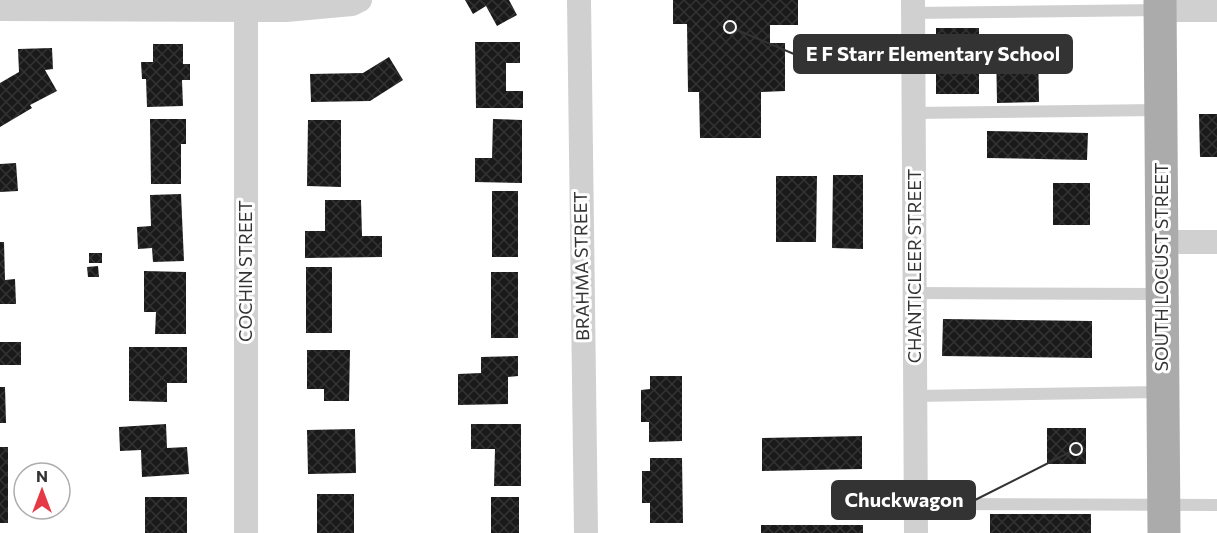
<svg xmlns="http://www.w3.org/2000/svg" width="1217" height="533" font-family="Commissioner,sans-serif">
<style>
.building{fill:url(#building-cross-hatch)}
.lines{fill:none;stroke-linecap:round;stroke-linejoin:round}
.service{stroke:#d0d0d0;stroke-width:12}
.minor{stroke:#d0d0d0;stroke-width:24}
.primary{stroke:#ababab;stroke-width:33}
.labels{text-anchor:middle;stroke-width:6;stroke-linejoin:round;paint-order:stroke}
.street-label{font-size:18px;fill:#333;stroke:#fff}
.leader{fill:none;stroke:#333;stroke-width:2}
.callout-dot{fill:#333;stroke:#fff;stroke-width:2}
.callout{fill:#333;stroke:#333;stroke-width:2}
.callout-label{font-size:20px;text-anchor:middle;font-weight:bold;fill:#fff}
</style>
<defs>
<pattern id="building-cross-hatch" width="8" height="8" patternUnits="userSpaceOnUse" patternTransform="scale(1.5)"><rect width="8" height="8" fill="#1a1a1a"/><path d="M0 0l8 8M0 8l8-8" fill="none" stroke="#333"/></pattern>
</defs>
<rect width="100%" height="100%" fill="#fff"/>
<path class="building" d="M465,0H509L517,15L497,26L486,6L473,14Z
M673,0H798V25H770V43H785V91L761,92V138H700L699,92H688L687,24H673Z
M936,28H979V94H936Z
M475,42H520V63H506V91H523V108H476Z
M153,44H183V64H190V80H182L183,106L147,107L146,79H142L141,62H153Z
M996,46H1038L1039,102L997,103Z
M52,48L53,69L45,70L57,91L30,105L32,108L0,127V83L19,72L18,49Z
M389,57L403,80L370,101L311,102L310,74L363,73Z
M1199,114H1217V157H1200Z
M150,119H186V144H181V184H151Z
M493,119L522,120V183L475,182V158H492Z
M308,120H341V187L307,186Z
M987,131L1088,133L1087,160L987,158Z
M16,163L18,191L0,192V164Z
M833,175H863V249L832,248Z
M776,176H817L816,242H776Z
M1053,183H1090V225H1053Z
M492,191H518V257H492Z
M181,194L184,261L153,262L152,248L138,249L137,227L151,226L150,195Z
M325,200H361L362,236H382V257L305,258V231H325Z
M0,242H4L5,280L15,279L16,304H0Z
M89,253H102V263H89Z
M98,266L99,277H88L87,267Z
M306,267H332V333H306Z
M144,271L186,272V334H155L156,312H144Z
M491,272H518V338H491Z
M943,319L1092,321V358L942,356Z
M0,342H21V365H0Z
M129,347H187V383H167V402L129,401Z
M307,350H350L349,401H324V389H307Z
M518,356V376L508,377V404L458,405V374L481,373V357Z
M650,376H682V441L649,442V422H641V390L650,389Z
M0,387H5L6,423H0Z
M166,424L167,448L187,447L189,474L142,477L141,450L120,451L119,427Z
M471,424H521V486H494L495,449H471Z
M1047,428H1086V464H1047Z
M355,429L356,473L308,474L307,430Z
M862,436V469L762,471V438Z
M0,447H8V523H0Z
M650,458H682L683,523H650V503H642V471H650Z
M317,494H354V533H317Z
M145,497H187V533H145Z
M491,497H519V533H491Z
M990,514H1091V533H990Z
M761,525H863V533H761Z"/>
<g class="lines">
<path class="service" d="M913,13L1159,10
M913,113L1158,110
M915,293L1160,294
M916,396L1160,392
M916,504L1217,505"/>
<path class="minor" d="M579,0L586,533
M913,0L916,533
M0,9L286,10L352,4L360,0
M246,9V533
M1160,10H1217
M1162,242H1217"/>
<path class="primary" d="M1160,0L1164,533"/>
</g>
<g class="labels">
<g class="street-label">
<text transform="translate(582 266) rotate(-91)" y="6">BRAHMA STREET</text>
<text transform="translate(915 266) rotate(-90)" y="6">CHANTICLEER STREET</text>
<text transform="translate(1162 267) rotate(-90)" y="6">SOUTH LOCUST STREET</text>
<text transform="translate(246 271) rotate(-90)" y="6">COCHIN STREET</text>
</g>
</g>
<path class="leader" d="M730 27L794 54M1076 449L975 500"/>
<g class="callout-dot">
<circle cx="730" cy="27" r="6"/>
<circle cx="1076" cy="449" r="6"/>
</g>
<g class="callout">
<rect x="794" y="35" width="278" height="38" rx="6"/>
<rect x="832" y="481" width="143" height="38" rx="6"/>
</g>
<g class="callout-label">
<text x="933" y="61">E F Starr Elementary School</text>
<text x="904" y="507">Chuckwagon</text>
</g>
<g transform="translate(42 491)"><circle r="28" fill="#ffffff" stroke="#adadad" stroke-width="1.5"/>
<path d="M0-4.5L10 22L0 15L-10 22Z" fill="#e63946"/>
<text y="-9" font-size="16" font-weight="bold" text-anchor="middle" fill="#333333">N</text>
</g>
</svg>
